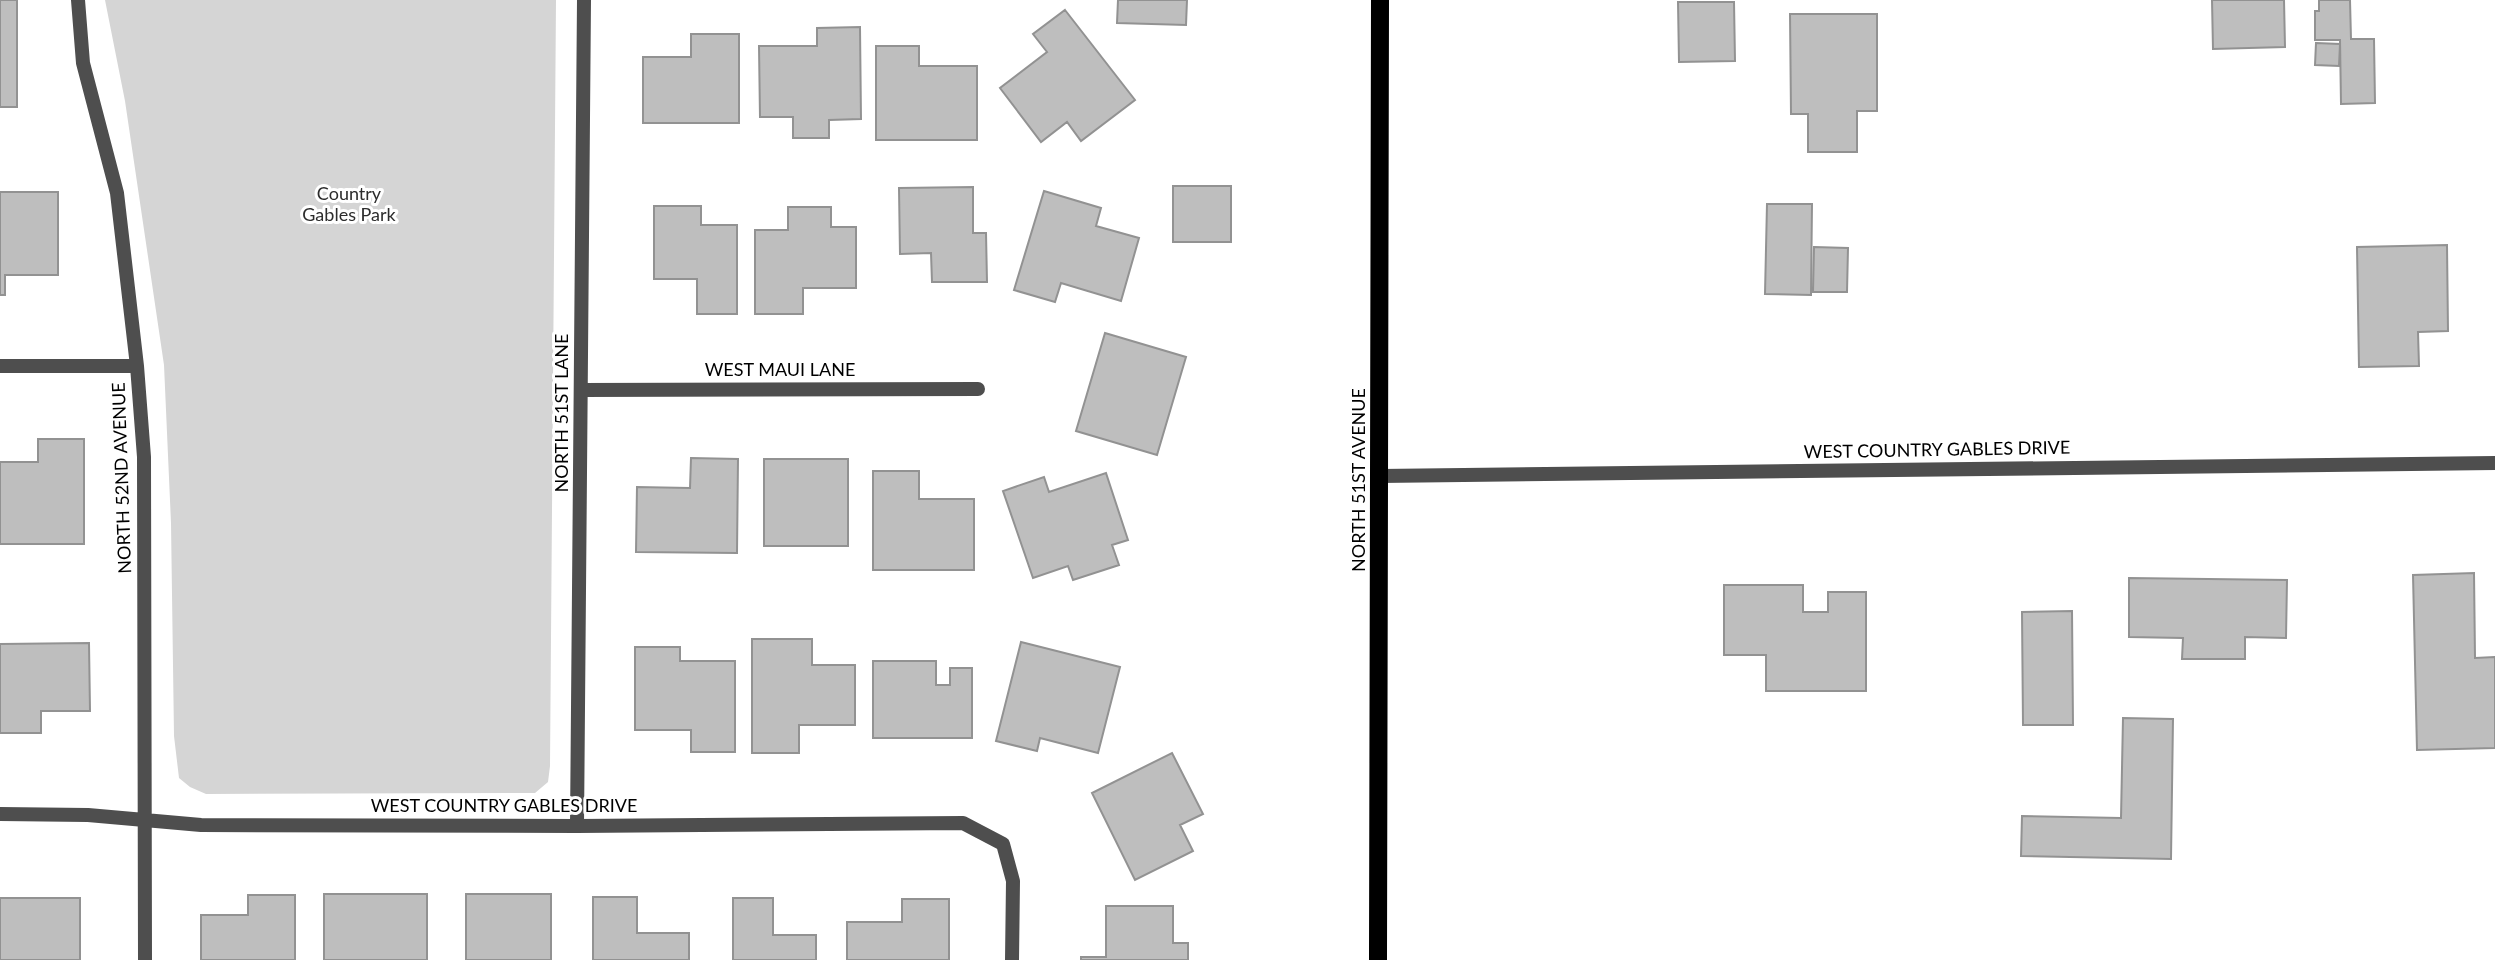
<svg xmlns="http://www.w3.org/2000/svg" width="2495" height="960" font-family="Lato,sans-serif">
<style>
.green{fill:#d5d5d5}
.building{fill:#bebebe;stroke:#929292;stroke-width:2}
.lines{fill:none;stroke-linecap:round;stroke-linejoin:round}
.minor{stroke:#4e4e4e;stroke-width:14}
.primary{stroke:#000;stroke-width:18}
.labels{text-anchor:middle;stroke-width:6;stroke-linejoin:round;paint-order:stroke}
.park-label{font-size:18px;fill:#2c2c2c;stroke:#fff}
.street-label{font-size:18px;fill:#000;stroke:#fff}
</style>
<rect width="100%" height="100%" fill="#fff"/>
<path class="green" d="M105,0H556L550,766L548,782L535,793L206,794L190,787L179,778L174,736L171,523L164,365L125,101Z"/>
<path class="building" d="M0,0H17V107H0Z
M1118,0H1187L1186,25L1117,23Z
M2212,0H2284L2285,47L2213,49Z
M2319,0H2350L2351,39H2374L2375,103L2341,104L2340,40H2315V11H2319Z
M1678,2H1734L1735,61L1679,62Z
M1065,10L1135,100L1081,141L1067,122L1041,142L1000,88L1047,52L1033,34Z
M1790,14H1877V111H1857V152H1808V114H1791Z
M860,27L861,119L829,120V138H793V117H760L759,46H817V28Z
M691,34H739V123H643V57H691Z
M2316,43L2340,44L2339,66L2315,65Z
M876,46H919V66H977V140H876Z
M1173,186H1231V242H1173Z
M973,187V233H986L987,282H932L931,253L900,254L899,188Z
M1044,191L1101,208L1096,226L1139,238L1121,301L1061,283L1055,302L1014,290Z
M0,192H58V275H5V295H0Z
M1767,204H1812L1811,295L1765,294Z
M654,206H701V225H737V314H697V279H654Z
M788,207H831V227H856V288H803V314H755V230H788Z
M2447,245L2448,331L2418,332L2419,366L2359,367L2357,247Z
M1814,247L1848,248L1847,292H1813Z
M1105,333L1186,357L1157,455L1076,431Z
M38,439H84V544H0V462H38Z
M691,458L738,459L737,553L636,552L637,487L690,488Z
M764,459H848V546H764Z
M873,471H919V499H974V570H873Z
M1106,473L1128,540L1112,545L1119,565L1073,580L1068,566L1033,578L1003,491L1044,477L1049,492Z
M2474,573L2475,658L2495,657V748L2417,750L2413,575Z
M2129,578L2287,580L2286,638L2245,637V659H2182L2183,638L2129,637Z
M1724,585H1803V612H1828V592H1866V691H1766V655H1724Z
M2072,611L2073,725H2023L2022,612Z
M752,639H812V665H855V725H799V753H752Z
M1021,642L1120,667L1098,753L1040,738L1037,751L996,741Z
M89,643L90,711H41V733H0V644Z
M635,647H680V661H735V752H691V730H635Z
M873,661H936V685H950V668H972V738H873Z
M2123,718L2173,719L2171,859L2021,856L2022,816L2121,818Z
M1172,753L1203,814L1180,825L1193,851L1135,880L1092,793Z
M324,894H427V960H324Z
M466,894H551V960H466Z
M248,895H295V960H201V915H248Z
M593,897H637V933H689V960H593Z
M0,898H80V960H0Z
M733,898H773V935H816V960H733Z
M902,899H949V960H847V922H902Z
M1106,906H1173V943H1188V960H1081V957H1106Z"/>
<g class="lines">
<path class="minor" d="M78,0L83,63L117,193L137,366L144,457L145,960
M0,366H137
M581,390L978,389
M1380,476L2495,463
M0,814L88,815L201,825L577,826L963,823L1003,844L1013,881L1012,960
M577,826L584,0"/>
<path class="primary" d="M1378,960L1380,0"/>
</g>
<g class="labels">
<g class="park-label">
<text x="349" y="200">Country<tspan x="349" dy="21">Gables Park</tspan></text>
</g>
<g class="street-label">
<text x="780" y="376">WEST MAUI LANE</text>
<text transform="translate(562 413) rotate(-90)" y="6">NORTH 51ST LANE</text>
<text transform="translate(1937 450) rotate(-1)" y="6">WEST COUNTRY GABLES DRIVE</text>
<text transform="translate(122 478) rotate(-92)" y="6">NORTH 52ND AVENUE</text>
<text transform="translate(1359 480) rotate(-90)" y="6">NORTH 51ST AVENUE</text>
<text x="504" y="812">WEST COUNTRY GABLES DRIVE</text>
</g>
</g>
</svg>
